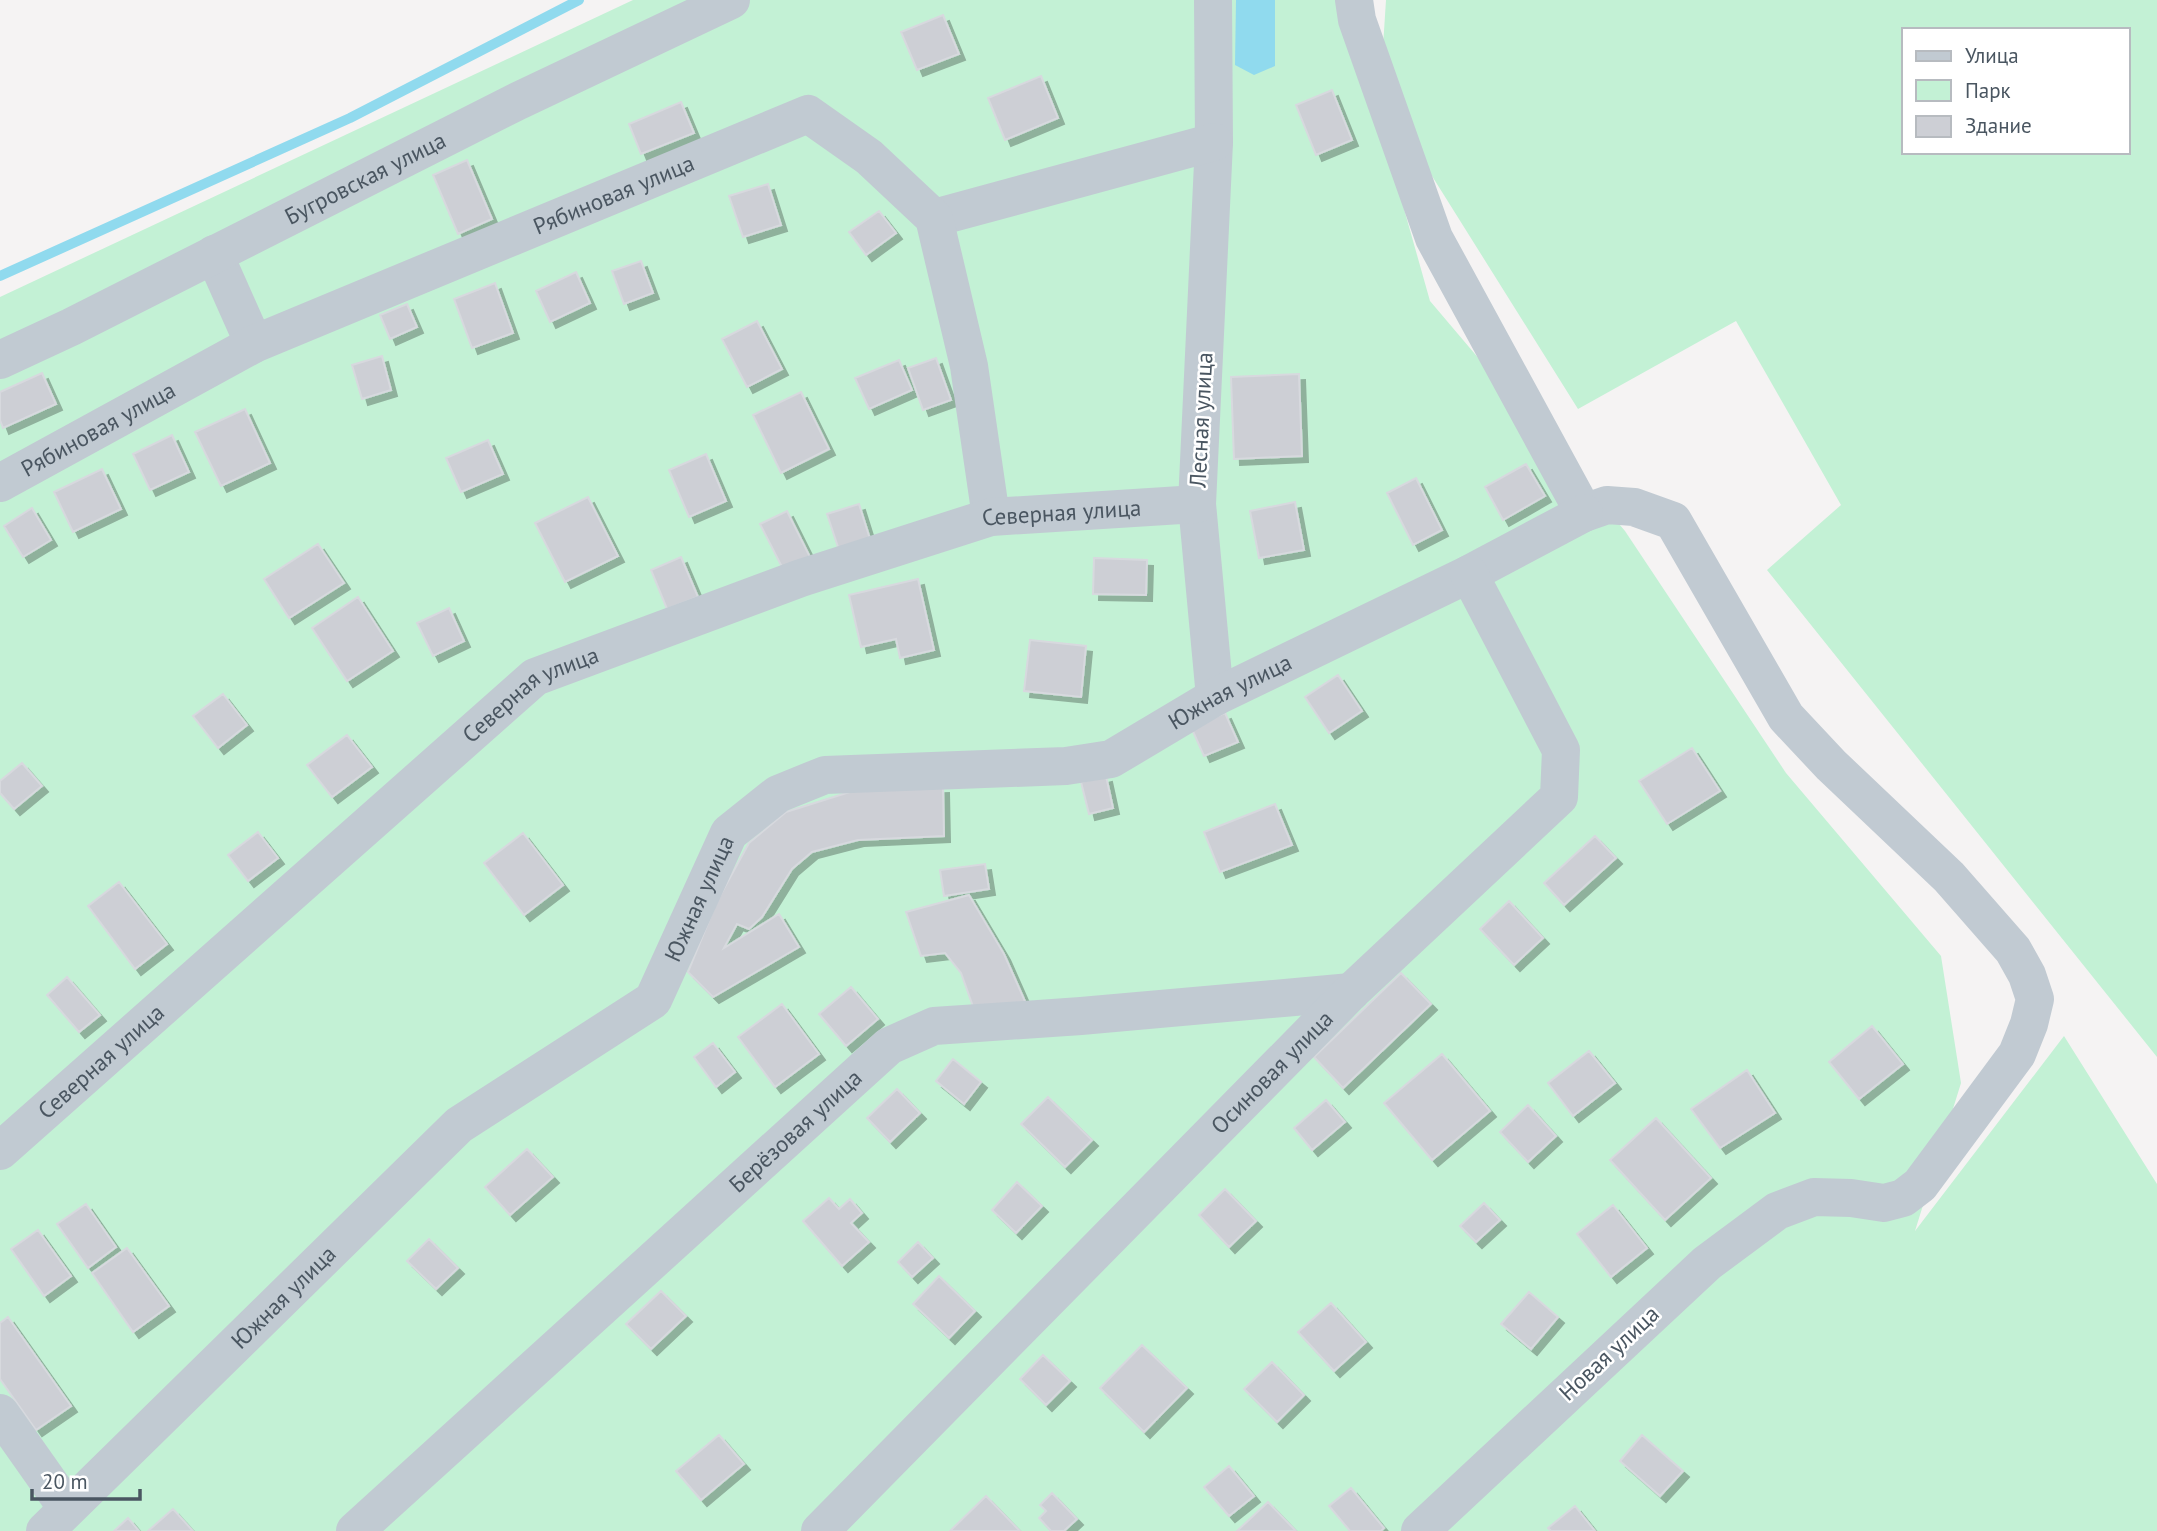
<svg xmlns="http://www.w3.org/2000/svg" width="2157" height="1531" font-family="'PT Sans',sans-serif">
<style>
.green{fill:#c3f1d5;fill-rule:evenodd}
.water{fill:#90daee}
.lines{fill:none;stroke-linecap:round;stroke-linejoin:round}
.stream{stroke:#90daee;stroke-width:10}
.building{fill:#cdcfd5;stroke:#d7d9de;stroke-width:2;filter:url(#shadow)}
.minor{stroke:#c1cad2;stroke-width:38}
.labels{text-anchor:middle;stroke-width:5;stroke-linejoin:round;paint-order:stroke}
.street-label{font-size:23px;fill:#4a5661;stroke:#fff}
</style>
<defs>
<filter id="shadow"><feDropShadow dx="6" dy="6" stdDeviation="0" flood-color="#0004"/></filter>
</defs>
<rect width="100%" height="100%" fill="#f5f3f3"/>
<path class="green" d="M633,0H1345L1430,301L1625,531L1786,773L1941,956L1961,1083L1915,1231L2064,1036L2157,1184V1531H0V297Z
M1386,0H2157V1057L1767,570L1841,505L1736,321L1578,409L1380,93ZM1903,30H2127V152H1903Z"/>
<path class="water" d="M1236,0H1275V66L1254,75L1235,65Z"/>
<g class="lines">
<path class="stream" d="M0,276L350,118L579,0"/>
</g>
<path class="building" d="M943,15L959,54L917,70L901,32Z
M1041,76L1058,118L1005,140L988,98Z
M1332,90L1352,140L1316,155L1296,105Z
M681,102L694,133L641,154L629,124Z
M467,160L492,219L458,234L433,175Z
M768,184L781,225L743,237L729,196Z
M879,211L896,233L866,255L849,232Z
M641,261L653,293L624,304L612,271Z
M576,272L590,303L550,322L536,291Z
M495,283L513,333L472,348L454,299Z
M407,304L417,327L390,339L380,315Z
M757,321L782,369L747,387L722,339Z
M382,356L391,390L362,399L352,365Z
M936,358L951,400L923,410L908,368Z
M899,360L912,390L869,409L855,378Z
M42,373L56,404L3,428L0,420V392Z
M1299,374L1302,456L1234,459L1231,377Z
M801,392L829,449L781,473L753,415Z
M245,409L270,463L221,486L195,432Z
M172,435L189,472L150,490L133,454Z
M488,440L503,474L461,492L446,458Z
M706,454L726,501L689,517L669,470Z
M1526,464L1545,496L1503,520L1485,487Z
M102,469L121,509L73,532L54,492Z
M1416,478L1442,530L1413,545L1387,493Z
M588,497L618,556L565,582L535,523Z
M1295,502L1304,550L1259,558L1250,511Z
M859,504L870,539L839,550L827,514Z
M32,508L51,540L23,557L4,526Z
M787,511L810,557L784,571L760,524Z
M318,544L344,583L289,618L264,579Z
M681,557L698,597L667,609L651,570Z
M1094,558L1147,560L1146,595L1093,594Z
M918,579L934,650L900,658L896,639L861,647L849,595Z
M358,597L393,651L347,681L312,628Z
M449,608L464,641L433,656L417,623Z
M1030,640L1086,646L1081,697L1024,691Z
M1338,675L1362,711L1329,733L1305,697Z
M223,694L247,725L218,748L193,716Z
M1225,713L1238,742L1204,756L1191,727Z
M347,735L372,767L332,797L307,765Z
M1692,748L1720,791L1667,824L1639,781Z
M22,763L42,786L14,809L0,793V781Z
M1106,776L1113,808L1089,814L1081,782Z
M943,787L944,836L858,840L812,852L792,869L762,917L749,929L737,924L724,948L779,914L799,947L713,997L688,972L716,903L749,843L786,812L856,790Z
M1275,804L1292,845L1220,872L1204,832Z
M258,832L278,858L248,881L228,855Z
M523,833L563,885L524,915L484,863Z
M1595,836L1616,858L1564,905L1544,883Z
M985,864L989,889L944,896L940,870Z
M119,882L167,944L135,969L88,906Z
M969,895L1004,954L1028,1008L975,1012L961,973L945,953L921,956L906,912Z
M1509,901L1543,938L1514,965L1480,929Z
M1401,973L1431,1004L1343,1088L1314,1057Z
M67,977L100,1015L79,1032L47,995Z
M851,987L878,1019L846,1046L819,1014Z
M782,1004L819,1054L775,1087L738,1037Z
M1872,1026L1903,1064L1859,1099L1829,1062Z
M713,1043L735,1072L716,1087L694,1057Z
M1589,1051L1615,1083L1573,1116L1548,1083Z
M1442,1054L1490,1111L1432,1160L1384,1103Z
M953,1059L981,1082L964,1104L936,1081Z
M1747,1070L1775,1113L1720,1148L1691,1109Z
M897,1089L920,1113L890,1142L867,1118Z
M1048,1097L1092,1140L1065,1167L1021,1124Z
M1326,1100L1345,1122L1312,1150L1294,1128Z
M1528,1105L1556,1136L1528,1162L1500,1132Z
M1656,1118L1711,1178L1665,1220L1610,1160Z
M527,1149L553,1177L510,1215L485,1187Z
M1017,1182L1042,1206L1016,1233L992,1210Z
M1225,1189L1256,1221L1229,1247L1199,1215Z
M829,1198L839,1209L850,1199L862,1213L851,1223L869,1242L842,1266L803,1221Z
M1484,1203L1500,1220L1476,1242L1460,1226Z
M86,1204L116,1247L88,1268L57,1224Z
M1613,1205L1647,1248L1611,1277L1577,1234Z
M38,1230L71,1276L44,1296L11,1249Z
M429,1239L458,1268L436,1289L407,1261Z
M918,1242L933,1258L912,1277L898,1262Z
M127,1248L169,1306L133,1332L92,1273Z
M939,1276L975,1311L949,1338L913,1304Z
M661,1291L686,1316L651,1349L626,1324Z
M1529,1292L1558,1317L1531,1349L1501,1324Z
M1331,1303L1366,1342L1334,1371L1298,1332Z
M8,1317L71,1406L36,1430L0,1379V1323Z
M1142,1345L1187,1388L1144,1432L1100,1388Z
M1043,1355L1070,1381L1046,1405L1020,1379Z
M1272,1362L1304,1395L1277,1422L1244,1389Z
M719,1435L744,1464L701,1500L676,1471Z
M1642,1435L1683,1471L1660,1496L1620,1461Z
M1229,1466L1254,1496L1229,1516L1204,1487Z
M1351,1488L1384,1528L1381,1531H1350L1329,1506Z
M1052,1493L1077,1519L1064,1531H1051L1039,1518L1046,1511L1040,1505Z
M986,1496L1020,1531H950Z
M1268,1502L1296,1531H1237Z
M1575,1506L1595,1531H1551L1548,1528Z
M173,1509L193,1531H148Z
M128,1518L139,1531H114Z"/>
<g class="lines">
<g class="minor">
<path d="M1213,0L1214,142L1197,504L1215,697"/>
<path d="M1354,0L1357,20L1434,238L1584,513L1607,505L1634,507L1673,521L1786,717L1831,765L1949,877L2013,950L2027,975L2035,999L2029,1024L2017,1054L1920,1185L1903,1198L1884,1203L1851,1198L1814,1197L1777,1211L1707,1263L1420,1531"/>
<path d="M934,218L1214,142"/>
<path d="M214,254L254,344"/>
<path id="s1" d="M0,360L71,327L518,101L731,0"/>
<path id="s2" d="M0,483L254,344L808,114L869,157L934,218L969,366L991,517"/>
<path id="s3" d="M0,1151L535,677L801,578L991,517L1197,504"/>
<path d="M0,1413L67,1508"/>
<path id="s4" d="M45,1531L459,1125L653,1000L729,833L778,794L825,775L1066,766L1111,759L1215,697L1469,574L1584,513"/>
<path id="s5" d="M355,1531L889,1046L934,1026L1081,1016L1351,992"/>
<path id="s6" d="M820,1531L1351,992L1559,797L1561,750L1469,574"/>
</g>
</g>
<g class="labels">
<g class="street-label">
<text dy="8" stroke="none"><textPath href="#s1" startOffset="408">Бугровская улица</textPath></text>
<text dy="8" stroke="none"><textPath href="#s2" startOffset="679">Рябиновая улица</textPath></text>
<text transform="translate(1201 420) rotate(-87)" y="8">Лесная улица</text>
<text dy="8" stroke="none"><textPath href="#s2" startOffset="112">Рябиновая улица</textPath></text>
<text dy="8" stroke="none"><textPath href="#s3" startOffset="1269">Северная улица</textPath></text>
<text dy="8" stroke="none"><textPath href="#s4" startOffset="1531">Южная улица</textPath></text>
<text dy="8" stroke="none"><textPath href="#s3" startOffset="702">Северная улица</textPath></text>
<text dy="8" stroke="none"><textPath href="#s4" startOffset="922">Южная улица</textPath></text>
<text dy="8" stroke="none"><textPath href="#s3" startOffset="135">Северная улица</textPath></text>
<text dy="8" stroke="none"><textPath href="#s6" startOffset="644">Осиновая улица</textPath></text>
<text dy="8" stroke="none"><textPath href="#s5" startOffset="595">Берёзовая улица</textPath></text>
<text dy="8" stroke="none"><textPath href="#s4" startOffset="334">Южная улица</textPath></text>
<text transform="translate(1609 1353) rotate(-43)" y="8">Новая улица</text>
</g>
</g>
<rect x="1902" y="28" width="228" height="126" fill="#ffffff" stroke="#b7bbc0" stroke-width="2"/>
<rect x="1916" y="51" width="35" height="10" fill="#c1cad2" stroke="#b7bbc0" stroke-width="2"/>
<text x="1965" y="63" font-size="21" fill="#4a5661">Улица</text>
<rect x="1916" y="80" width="35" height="21" fill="#c3f1d5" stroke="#b7bbc0" stroke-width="2"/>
<text x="1965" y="98" font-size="21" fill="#4a5661">Парк</text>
<rect x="1916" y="116" width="35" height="21" fill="#cdcfd5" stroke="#b7bbc0" stroke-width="2"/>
<text x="1965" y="133" font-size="21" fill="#4a5661">Здание</text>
<path d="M32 1489v10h108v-10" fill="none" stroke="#4a5661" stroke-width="3.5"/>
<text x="42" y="1489" font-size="21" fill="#4a5661" stroke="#ffffff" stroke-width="5" paint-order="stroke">20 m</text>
</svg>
